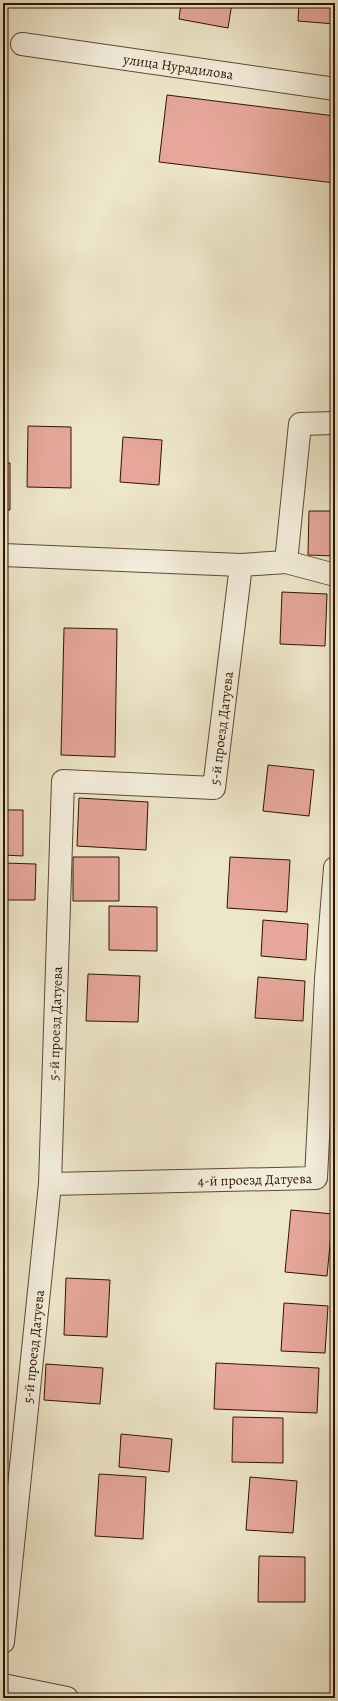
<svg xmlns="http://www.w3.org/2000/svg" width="338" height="1701" font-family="Alegreya,serif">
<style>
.building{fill:#e6a79a;stroke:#301400}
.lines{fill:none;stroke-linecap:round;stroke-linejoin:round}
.minor-casing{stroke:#604832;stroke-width:24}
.minor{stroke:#f4efdd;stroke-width:22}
.labels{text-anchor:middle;stroke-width:3;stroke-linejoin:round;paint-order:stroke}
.street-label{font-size:14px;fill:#301400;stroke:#f4efdd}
</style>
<rect width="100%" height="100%" fill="#eee6ca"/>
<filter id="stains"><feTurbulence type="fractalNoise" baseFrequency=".005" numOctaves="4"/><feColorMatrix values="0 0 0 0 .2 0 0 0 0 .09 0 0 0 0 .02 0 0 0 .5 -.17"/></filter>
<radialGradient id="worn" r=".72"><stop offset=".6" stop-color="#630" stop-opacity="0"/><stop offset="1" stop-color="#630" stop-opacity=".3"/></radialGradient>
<path class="building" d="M181,3H232L228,28L179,19Z
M299,3H335V24L298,21Z
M167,95L335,116V183L159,162Z
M28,426L71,427V488L27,487Z
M123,437L162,440L159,485L120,482Z
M3,463H10V510H3Z
M309,511H335V556L308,555Z
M282,592L327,594L325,646L280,644Z
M64,628L117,629L115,757L61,755Z
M268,765L314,770L309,816L263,811Z
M79,798L148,802L146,850L77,846Z
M3,810H23V856L3,855Z
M73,857H119V901H73Z
M230,857L290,860L287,912L227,908Z
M3,863L36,864L35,900H3Z
M109,906L157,907V951L109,950Z
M263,920L308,924L306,960L261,956Z
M88,974L140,976L138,1022L86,1021Z
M258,977L305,981L303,1021L255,1018Z
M291,1210L333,1214L327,1276L285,1272Z
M66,1278L110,1280L107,1337L64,1335Z
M284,1303L328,1306L325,1353L281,1351Z
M216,1363L319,1368L317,1413L214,1409Z
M46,1364L103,1368L100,1404L44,1400Z
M233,1417L283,1418V1463L232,1462Z
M121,1434L172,1439L169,1472L119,1467Z
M99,1474L146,1477L143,1539L95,1536Z
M250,1477L297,1481L293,1533L246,1530Z
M259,1556L305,1557V1602H258Z"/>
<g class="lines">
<defs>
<g id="minor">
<path id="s1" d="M22,44L335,89"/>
<path d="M3,555L241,565L286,562L300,424L335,423"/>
<path d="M286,562L335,575"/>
<path id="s2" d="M50,1184L316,1178L326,979L335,868"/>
<path id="s3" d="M3,1642L50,1184L63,781L214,788L241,565"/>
<path d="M3,1685L67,1698"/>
</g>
</defs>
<use href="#minor" class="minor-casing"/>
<use href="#minor" class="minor"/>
</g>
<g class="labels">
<g class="street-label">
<text dy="5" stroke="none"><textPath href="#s1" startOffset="158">улица Нурадилова</textPath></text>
<text dy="5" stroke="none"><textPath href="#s3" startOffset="1075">5-й проезд Датуева</textPath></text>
<text dy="5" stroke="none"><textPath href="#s3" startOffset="621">5-й проезд Датуева</textPath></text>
<text dy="5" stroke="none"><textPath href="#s2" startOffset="205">4-й проезд Датуева</textPath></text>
<text dy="5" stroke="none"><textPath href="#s3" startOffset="297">5-й проезд Датуева</textPath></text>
</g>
</g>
<rect width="338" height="1701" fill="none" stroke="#eee6ca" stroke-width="16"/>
<rect x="4" y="4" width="330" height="1693" fill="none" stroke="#301400" stroke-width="2"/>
<rect x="8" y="8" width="322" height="1685" fill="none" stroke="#301400"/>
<rect width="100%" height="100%" filter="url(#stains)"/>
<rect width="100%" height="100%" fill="url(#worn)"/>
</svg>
